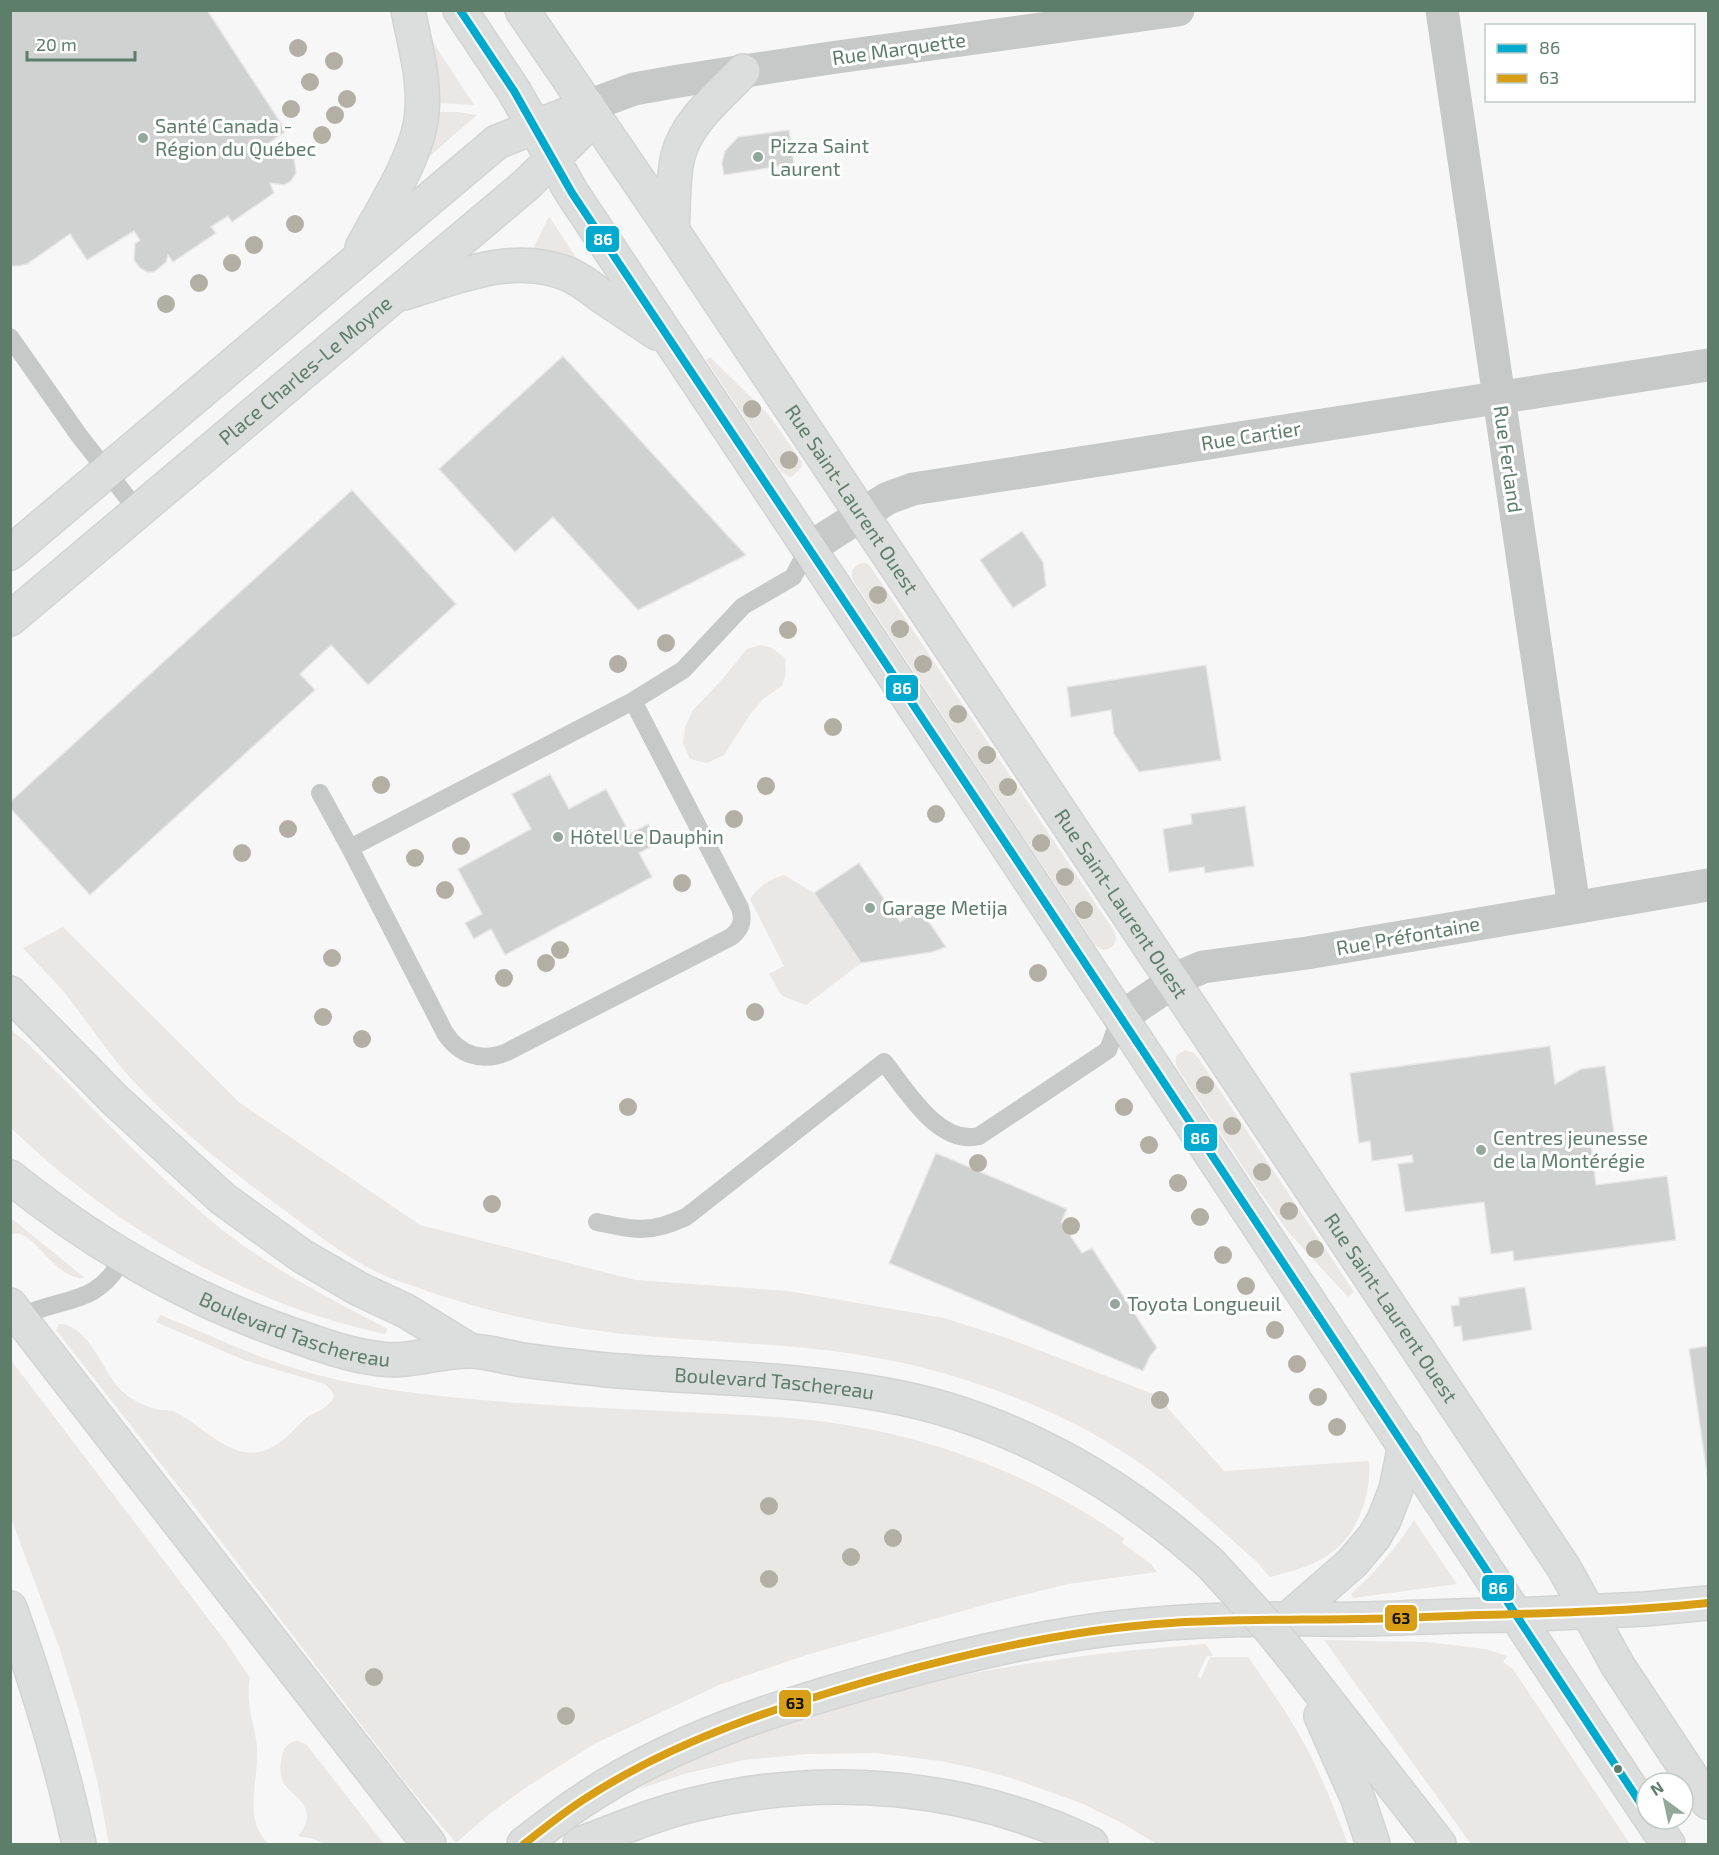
<svg xmlns="http://www.w3.org/2000/svg" width="1719" height="1855" font-family="'Exo 2',sans-serif">
<style>
.green{fill:#eae7e4}
.building{fill:#cfd2d0;stroke:#e8e6e6;stroke-width:1.5}
.lines{fill:none;stroke-linecap:round;stroke-linejoin:round}
.secondary-casing{stroke:#d2d4d3;stroke-width:36}
.primary-casing{stroke:#d2d3d2;stroke-width:36}
.highway-casing{stroke:#d2d3d2;stroke-width:36}
.lane{stroke:#c6c9c7;stroke-width:18}
.street{stroke:#c6c9c7;stroke-width:33}
.secondary{stroke:#dcdedd;stroke-width:33}
.primary{stroke:#dcdedd;stroke-width:33}
.highway{stroke:#dcdedd;stroke-width:33}
.highway-bridge-casing{stroke:#d2d3d2;stroke-width:36;stroke-linecap:butt}
.highway-bridge{stroke:#dcdedd;stroke-width:33}
.bus-1-casing{stroke:#fff;stroke-width:12}
.bus-2-casing{stroke:#fff;stroke-width:12}
.bus-1{stroke:#00a9ce;stroke-width:8}
.bus-2{stroke:#d89e15;stroke-width:8}
.tree{fill:#b3afa4}
.poi-dot{fill:#93a89b;stroke:#fff;stroke-width:2}
.bus-dot{fill:#5d7e6a;stroke:#fff;stroke-width:2}
.labels{text-anchor:middle;stroke-width:6;stroke-linejoin:round;paint-order:stroke}
.street-label{font-size:20px;fill:#5d7e6a;stroke:#fff}
.poi-label{font-size:20px;fill:#5d7e6a;stroke:#fff;text-anchor:start}
.line-badge{stroke:#fff;stroke-width:2}
.badge-label{font-size:16px;text-anchor:middle;font-weight:bold;fill:#fff}
.pale-badge-label{font-size:16px;text-anchor:middle;font-weight:bold;fill:#111}
</style>
<rect width="100%" height="100%" fill="#f8f7f7"/>
<path class="green" d="M430,38L474,105L438,103Z
M437,112H457L477,115L424,161Z
M549,216L579,262L533,249Z
M710,357L769,415L802,462V467L794,475L790,477L781,472L706,360Z
M866,563L870,566L1114,931C1119,942 1114,949 1103,950L1095,945L853,580C850,570 854,563 866,563Z
M761,645L772,648L785,658L786,674L782,686L763,699L749,716L724,755L707,763L690,759L683,743L685,727L693,710L719,683L747,649Z
M784,875L814,893L861,963L806,1005L782,996L769,974L784,966L750,899C760,885 768,880 784,875Z
M63,927L240,1103L420,1225L635,1280L788,1291L944,1318L1004,1337L1156,1395L1224,1471L1369,1461C1372,1491 1359,1530 1335,1550C1317,1565 1293,1571 1270,1577L1258,1563C1217,1527 1177,1488 1131,1457C1061,1409 961,1373 878,1358C798,1343 715,1343 634,1335C564,1328 496,1315 430,1292C415,1286 398,1282 383,1275C350,1260 321,1237 292,1216C239,1177 184,1135 138,1086C113,1060 93,1030 71,1001C57,982 39,966 23,948Z
M11,1030L27,1043C88,1102 145,1165 210,1220C264,1265 326,1297 388,1329L385,1334C244,1304 114,1227 11,1128Z
M1185,1050L1194,1053L1199,1059L1354,1292L1348,1297L1289,1233L1256,1186L1178,1069C1173,1059 1176,1054 1185,1050Z
M11,1218L85,1278C53,1281 32,1224 11,1235Z
M160,1315C196,1329 231,1346 267,1359C308,1374 355,1385 399,1391C494,1404 590,1407 686,1412C739,1415 794,1416 846,1425C946,1441 1041,1480 1124,1538L1122,1543L1151,1564L1157,1572L1068,1584L991,1603L806,1655L719,1685L594,1744L528,1786L488,1815L456,1843L404,1781L197,1510L56,1330L59,1324C89,1324 104,1375 123,1392C132,1400 148,1408 160,1410C164,1410 169,1410 173,1411C206,1426 235,1469 274,1446C287,1439 295,1428 305,1419C315,1411 327,1410 334,1397L332,1391L325,1384L244,1360L156,1322Z
M10,1359L226,1642L250,1678C245,1701 254,1723 257,1746C260,1778 241,1819 269,1844H109L97,1780L79,1711L59,1647L11,1518Z
M1414,1520L1457,1584L1353,1598L1351,1594C1376,1571 1396,1548 1414,1520Z
M1324,1640L1427,1642L1485,1649L1507,1656L1503,1662L1513,1669L1630,1844H1471Z
M1206,1644L1213,1656H1207L1197,1677L1201,1678L1210,1657H1248C1268,1686 1289,1715 1306,1747C1323,1778 1335,1811 1348,1844H1157L1120,1822L1081,1803L1014,1779L978,1769L940,1761L875,1753L807,1754L744,1760L684,1774L639,1789C692,1751 757,1731 818,1713C846,1705 873,1696 901,1689C1001,1664 1103,1652 1206,1644Z
M297,1741L306,1744L384,1844H324L314,1839L298,1836C303,1830 308,1823 307,1814C303,1791 273,1793 282,1756C284,1747 287,1743 297,1741Z"/>
<path class="building" d="M13,10H207L286,131L266,145L271,153L279,151L288,153L294,158L296,173L291,181L284,185L270,183L274,193L232,222L228,216L211,227L216,233L173,262L168,255L166,262L154,272H147L140,268L134,260L135,244L140,240L134,231L87,260L70,234L27,264L18,266H10V12Z
M789,130L794,164L724,175L722,163L725,151L738,137Z
M563,356L727,535L746,555L638,610L553,517L515,552L439,469Z
M352,490L456,604L368,685L331,645L300,674L315,690L90,895L10,808V802Z
M1022,531L1043,562L1046,586L1013,608L980,560Z
M1206,665L1221,760L1139,772L1114,734L1111,710L1071,717L1067,687Z
M550,774L569,809L606,789L630,834L648,824L658,843L639,853L652,877L505,955L491,929L474,939L465,923L482,914L458,869L531,829L512,794Z
M1245,806L1254,866L1205,873L1204,867L1169,872L1163,829L1192,824L1191,814Z
M859,863L900,922L920,909L946,947L932,952L861,963L814,893Z
M1550,1046L1555,1084L1581,1069L1605,1066L1615,1141L1591,1144L1596,1185L1667,1176L1676,1240L1514,1261L1513,1251L1491,1254L1484,1202L1405,1212L1398,1164L1413,1162L1412,1155L1372,1161L1370,1141L1359,1143L1350,1073Z
M936,1153L1067,1209L1061,1222L1082,1253L1092,1248L1157,1348L1150,1356L1143,1371L889,1263Z
M1525,1287L1532,1330L1463,1341L1461,1326L1454,1327L1451,1306L1459,1305V1298Z
M1708,1346V1481L1689,1349Z"/>
<g class="lines">
<defs>
<g id="secondary">
<path d="M460,10L514,91L572,193L1012,853L1647,1813"/>
<path id="s1" d="M522,10L672,230L1564,1568L1618,1666L1708,1802"/>
<path d="M672,230C674,206 672,179 678,156C686,122 720,95 743,71"/>
<path d="M362,248C381,212 412,165 420,126C428,88 415,47 408,10"/>
<path d="M404,293C455,278 512,252 565,273C579,278 591,288 603,297C621,309 639,321 657,333"/>
<path d="M10,553L497,142L588,106"/>
<path id="s2" d="M10,619L526,185L595,117"/>
<path d="M1515,1615L1645,1609L1708,1603"/>
<path d="M1651,1819L1668,1844"/>
</g>
<path id="primary" d="M10,1608C38,1686 62,1764 79,1844
M1289,1618L1352,1563L1374,1537L1384,1520L1396,1489L1405,1445
M524,1844C543,1829 562,1814 582,1801C674,1739 780,1706 885,1677C966,1654 1050,1634 1135,1626C1186,1621 1239,1619 1291,1619C1313,1618 1336,1620 1358,1619C1410,1618 1462,1615 1515,1615"/>
<g id="highway">
<path d="M10,993L115,1100L223,1199L302,1256L359,1289L406,1311L471,1351"/>
<path id="s3" d="M10,1177C95,1245 190,1300 293,1335C321,1345 351,1356 381,1359C410,1363 442,1350 472,1351C489,1352 506,1357 523,1360C551,1364 579,1367 607,1370C700,1378 794,1378 886,1395C1008,1417 1120,1481 1211,1564"/>
<path d="M10,1305L429,1844"/>
<path d="M1292,1656L1439,1844"/>
<path d="M1321,1716L1358,1799L1373,1844"/>
<path d="M580,1844C618,1830 656,1813 696,1804C828,1772 969,1785 1091,1844"/>
</g>
</defs>
<use href="#secondary" class="secondary-casing"/>
<use href="#primary" class="primary-casing"/>
<use href="#highway" class="highway-casing"/>
<path class="lane" d="M10,337L78,434L137,510
M633,701L740,908C744,921 741,929 731,937L507,1052C483,1062 460,1056 445,1033L350,848L633,701L683,670L743,606L793,577L808,549
M320,793L350,848
M597,1222C635,1230 649,1234 686,1217L884,1062C906,1089 938,1146 979,1136L1108,1050L1120,1018
M20,1317C62,1296 98,1307 123,1257"/>
<path class="street" d="M1442,10L1574,907
M588,106L634,89L679,81L830,58L1178,10
M808,549L888,498L913,489L1708,365
M1120,1018L1182,976L1203,967L1307,953L1708,885"/>
<use href="#secondary" class="secondary"/>
<use href="#primary" class="primary"/>
<use href="#highway" class="highway"/>
<defs>
<path id="highway-bridge" d="M1211,1564L1271,1630L1292,1656"/>
</defs>
<use href="#highway-bridge" class="highway-bridge-casing"/>
<use href="#highway-bridge" class="highway-bridge"/>
<defs>
<path id="bus-1" d="M460,10L514,91L572,193L1012,853L1647,1813"/>
<path id="bus-2" d="M524,1844C543,1829 563,1813 583,1800C676,1739 780,1706 886,1676C979,1650 1074,1629 1171,1623C1233,1619 1294,1620 1356,1619C1398,1619 1439,1616 1480,1615C1557,1613 1632,1611 1708,1603"/>
</defs>
<use href="#bus-1" class="bus-1-casing"/>
<use href="#bus-2" class="bus-2-casing"/>
<use href="#bus-1" class="bus-1"/>
<use href="#bus-2" class="bus-2"/>
</g>
<g class="tree">
<circle cx="298" cy="48" r="9"/>
<circle cx="334" cy="61" r="9"/>
<circle cx="310" cy="82" r="9"/>
<circle cx="347" cy="99" r="9"/>
<circle cx="291" cy="109" r="9"/>
<circle cx="335" cy="115" r="9"/>
<circle cx="322" cy="135" r="9"/>
<circle cx="295" cy="224" r="9"/>
<circle cx="254" cy="245" r="9"/>
<circle cx="232" cy="263" r="9"/>
<circle cx="199" cy="283" r="9"/>
<circle cx="166" cy="304" r="9"/>
<circle cx="752" cy="409" r="9"/>
<circle cx="789" cy="460" r="9"/>
<circle cx="878" cy="595" r="9"/>
<circle cx="900" cy="629" r="9"/>
<circle cx="788" cy="630" r="9"/>
<circle cx="666" cy="643" r="9"/>
<circle cx="618" cy="664" r="9"/>
<circle cx="923" cy="664" r="9"/>
<circle cx="958" cy="714" r="9"/>
<circle cx="833" cy="727" r="9"/>
<circle cx="987" cy="755" r="9"/>
<circle cx="381" cy="785" r="9"/>
<circle cx="766" cy="786" r="9"/>
<circle cx="1008" cy="787" r="9"/>
<circle cx="936" cy="814" r="9"/>
<circle cx="734" cy="819" r="9"/>
<circle cx="288" cy="829" r="9"/>
<circle cx="1041" cy="843" r="9"/>
<circle cx="461" cy="846" r="9"/>
<circle cx="242" cy="853" r="9"/>
<circle cx="415" cy="858" r="9"/>
<circle cx="1065" cy="877" r="9"/>
<circle cx="682" cy="883" r="9"/>
<circle cx="445" cy="890" r="9"/>
<circle cx="1084" cy="910" r="9"/>
<circle cx="560" cy="950" r="9"/>
<circle cx="332" cy="958" r="9"/>
<circle cx="546" cy="963" r="9"/>
<circle cx="1038" cy="973" r="9"/>
<circle cx="504" cy="978" r="9"/>
<circle cx="755" cy="1012" r="9"/>
<circle cx="323" cy="1017" r="9"/>
<circle cx="362" cy="1039" r="9"/>
<circle cx="1205" cy="1085" r="9"/>
<circle cx="628" cy="1107" r="9"/>
<circle cx="1124" cy="1107" r="9"/>
<circle cx="1232" cy="1126" r="9"/>
<circle cx="1149" cy="1145" r="9"/>
<circle cx="978" cy="1163" r="9"/>
<circle cx="1262" cy="1172" r="9"/>
<circle cx="1178" cy="1183" r="9"/>
<circle cx="492" cy="1204" r="9"/>
<circle cx="1289" cy="1211" r="9"/>
<circle cx="1200" cy="1217" r="9"/>
<circle cx="1071" cy="1226" r="9"/>
<circle cx="1315" cy="1249" r="9"/>
<circle cx="1223" cy="1255" r="9"/>
<circle cx="1246" cy="1286" r="9"/>
<circle cx="1275" cy="1330" r="9"/>
<circle cx="1297" cy="1364" r="9"/>
<circle cx="1318" cy="1397" r="9"/>
<circle cx="1160" cy="1400" r="9"/>
<circle cx="1337" cy="1427" r="9"/>
<circle cx="769" cy="1506" r="9"/>
<circle cx="893" cy="1538" r="9"/>
<circle cx="851" cy="1557" r="9"/>
<circle cx="769" cy="1579" r="9"/>
<circle cx="374" cy="1677" r="9"/>
<circle cx="566" cy="1716" r="9"/>
</g>
<g class="poi-dot">
<circle cx="143" cy="138" r="6"/>
<circle cx="758" cy="157" r="6"/>
<circle cx="558" cy="837" r="6"/>
<circle cx="870" cy="908" r="6"/>
<circle cx="1481" cy="1150" r="6"/>
<circle cx="1115" cy="1304" r="6"/>
</g>
<circle class="bus-dot" cx="1618" cy="1769" r="5"/>
<g class="labels">
<g class="street-label">
<text transform="translate(899 49) rotate(-8)" y="7">Rue Marquette</text>
<text dy="7" stroke="none"><textPath href="#s2" startOffset="386">Place Charles-Le Moyne</textPath></text>
<text transform="translate(1251 436) rotate(-9)" y="7">Rue Cartier</text>
<text transform="translate(1508 459) rotate(82)" y="7">Rue Ferland</text>
<text dy="7" stroke="none"><textPath href="#s1" startOffset="590">Rue Saint-Laurent Ouest</textPath></text>
<text dy="7" stroke="none"><textPath href="#s1" startOffset="1076">Rue Saint-Laurent Ouest</textPath></text>
<text transform="translate(1408 936) rotate(-10)" y="7">Rue Préfontaine</text>
<text dy="7" stroke="none"><textPath href="#s1" startOffset="1562">Rue Saint-Laurent Ouest</textPath></text>
<text dy="7" stroke="none"><textPath href="#s3" startOffset="326">Boulevard Taschereau</textPath></text>
<text dy="7" stroke="none"><textPath href="#s3" startOffset="813">Boulevard Taschereau</textPath></text>
</g>
<g class="poi-label">
<text x="155" y="133">Santé Canada -<tspan x="155" dy="23">Région du Québec</tspan></text>
<text x="770" y="153">Pizza Saint<tspan x="770" dy="23">Laurent</tspan></text>
<text x="570" y="844">Hôtel Le Dauphin</text>
<text x="882" y="915">Garage Metija</text>
<text x="1493" y="1145">Centres jeunesse<tspan x="1493" dy="23">de la Montérégie</tspan></text>
<text x="1127" y="1311">Toyota Longueuil</text>
</g>
</g>
<g class="line-badge">
<rect x="585" y="225" width="35" height="28" rx="6" fill="#00a9ce"/>
<rect x="885" y="674" width="34" height="28" rx="6" fill="#00a9ce"/>
<rect x="1183" y="1123" width="35" height="29" rx="6" fill="#00a9ce"/>
<rect x="1481" y="1574" width="34" height="28" rx="6" fill="#00a9ce"/>
<rect x="1384" y="1604" width="34" height="28" rx="6" fill="#d89e15"/>
<rect x="778" y="1689" width="34" height="29" rx="6" fill="#d89e15"/>
</g>
<g class="badge-label">
<text x="603" y="245">86</text>
<text x="902" y="694">86</text>
<text x="1200" y="1144">86</text>
<text x="1498" y="1594">86</text>
</g>
<g class="pale-badge-label">
<text x="1401" y="1624">63</text>
<text x="795" y="1709">63</text>
</g>
<rect width="1719" height="1855" fill="none" stroke="#5d7e6a" stroke-width="24"/>
<rect x="1485" y="24" width="210" height="78" fill="#ffffff" stroke="#becbc3" stroke-width="1.5"/>
<rect x="1497" y="44" width="30" height="9" fill="#00a9ce" stroke="#becbc3" stroke-width="1.5"/>
<text x="1539" y="54" font-size="18" fill="#5d7e6a">86</text>
<rect x="1497" y="74" width="30" height="9" fill="#d89e15" stroke="#becbc3" stroke-width="1.5"/>
<text x="1539" y="84" font-size="18" fill="#5d7e6a">63</text>
<g transform="translate(1665 1801) rotate(327)"><circle r="28" fill="#ffffff" stroke="#becbc3" stroke-width="1.5"/>
<path d="M0-4.5L10 22L0 15L-10 22Z" fill="#93a89b"/>
<text y="-9" font-size="16" font-weight="bold" text-anchor="middle" fill="#5d7e6a">N</text>
</g>
<path d="M27 51v9h108v-9" fill="none" stroke="#5d7e6a" stroke-width="3"/>
<text x="36" y="51" font-size="18" fill="#5d7e6a" stroke="#ffffff" stroke-width="4.5" paint-order="stroke">20 m</text>
</svg>
